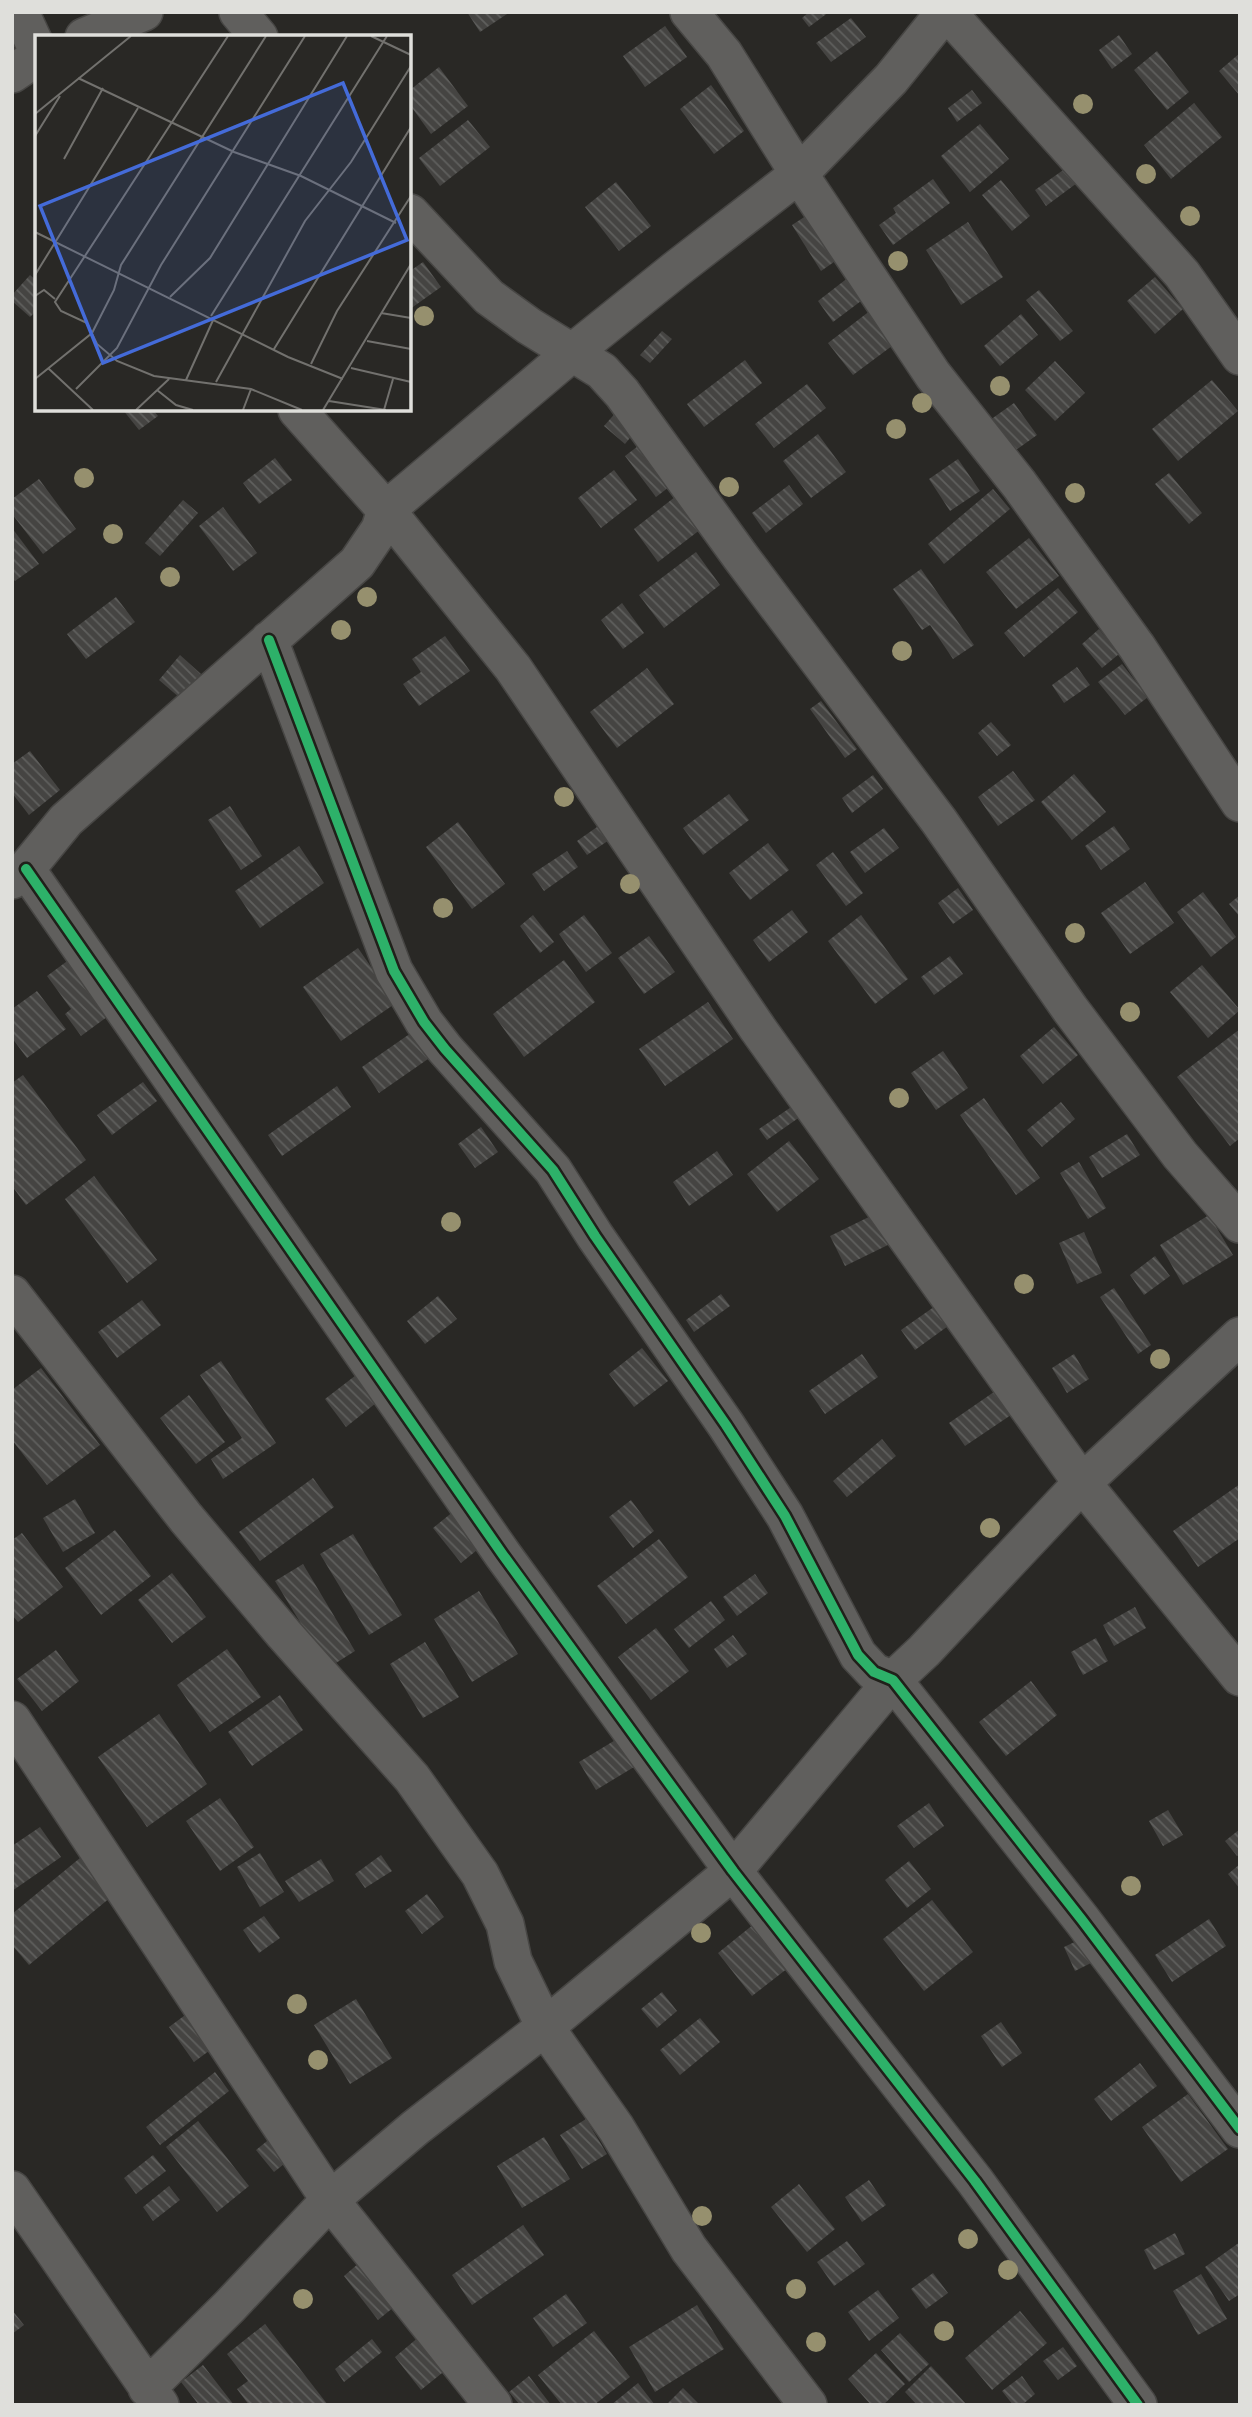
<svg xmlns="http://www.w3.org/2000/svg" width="1252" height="2417" font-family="'Archivo Narrow',sans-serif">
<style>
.building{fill:url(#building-back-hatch)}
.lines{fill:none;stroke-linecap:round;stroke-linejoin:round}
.street-casing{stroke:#474644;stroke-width:40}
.street{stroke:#605f5d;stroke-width:37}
.cycleway-casing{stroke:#20201a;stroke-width:15}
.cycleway{stroke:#2db169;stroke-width:10}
.tree{fill:#96906e}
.inset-road{fill:none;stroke:#72716e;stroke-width:2}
.view{fill:#446bd9;fill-opacity:0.15;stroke:#446bd9;stroke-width:3.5}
.inset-edge{fill:none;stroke:#dfdfdb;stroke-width:3.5}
</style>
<defs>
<pattern id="building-back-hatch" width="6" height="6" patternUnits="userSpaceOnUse" patternTransform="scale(1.75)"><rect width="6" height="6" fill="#454442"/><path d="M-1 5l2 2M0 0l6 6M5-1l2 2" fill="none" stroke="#5f5f5d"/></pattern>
</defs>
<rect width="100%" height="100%" fill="#292825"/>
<path class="building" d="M467,12H510L480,32Z
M809,12H829L809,27L802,18Z
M851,18L866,37L831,62L816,43Z
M665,26L687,57L645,87L623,56Z
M1119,35L1132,54L1112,69L1099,50Z
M1157,51L1189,92L1167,110L1134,70Z
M1240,53V96L1219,71Z
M439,67L468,106L431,134L410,105V90Z
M711,85L744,131L714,154L680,109Z
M972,90L982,103L957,122L948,108Z
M1194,103L1222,137L1171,179L1144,145Z
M468,120L490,147L440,186L419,158Z
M980,124L1009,159L970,192L941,156Z
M1066,168L1077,183L1046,206L1035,190Z
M933,179L950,203L893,245L879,225L896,213L893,208Z
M1001,180L1030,216L1012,231L982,195Z
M616,182L651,226L619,251L585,207Z
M815,210L844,255L821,271L792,225Z
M968,222L1003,277L961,305L926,250Z
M423,262L441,287L410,309V271Z
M30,275L37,281V310L30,317L12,301V295Z
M849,277L865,298L833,322L818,301Z
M1155,277L1183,309L1155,334L1127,301Z
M1039,290L1073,331L1060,341L1026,300Z
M875,307L900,340L853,375L828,343Z
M1021,314L1038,335L1000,366L984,346Z
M662,331L672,339L650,363L640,355Z
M745,360L762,383L704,427L687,404Z
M1055,361L1085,393L1055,421L1025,390Z
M1212,380L1238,411L1178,461L1152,429Z
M807,384L826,408L774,448L755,424Z
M1014,403L1037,435L1013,452L990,420Z
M123,410H153L158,416L139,430Z
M618,410L638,428L625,444L604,426Z
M818,434L846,472L811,498L783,461Z
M642,443L673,484L656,497L625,456Z
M275,458L292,480L259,504L243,483Z
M958,459L980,491L950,511L929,479Z
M614,470L637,500L601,528L578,498Z
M1169,473L1202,513L1189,524L1155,484Z
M39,479L76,529L43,554L12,514V499Z
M789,485L803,504L766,533L752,513Z
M993,489L1010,509L944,564L928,544Z
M680,493L705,526L658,562L634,529Z
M183,500L198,513L160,556L145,543Z
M223,507L257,553L233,571L199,526Z
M12,528L39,564L15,581L12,577Z
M1029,538L1059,576L1016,609L986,572Z
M696,552L720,585L664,628L639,595Z
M921,569L974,645L953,659L930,625L922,630L893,589Z
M1058,588L1078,612L1024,657L1004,633Z
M116,597L135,622L86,659L67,634Z
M622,603L644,633L623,649L601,620Z
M1099,629L1119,654L1102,668L1082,644Z
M445,636L470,671L419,706L403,684L421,672L412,659Z
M180,655L201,674L180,698L159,680Z
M1122,664L1148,697L1125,715L1098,682Z
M1077,667L1090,685L1064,703L1052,685Z
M647,668L674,704L617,748L590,712Z
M821,701L857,749L845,758L810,709Z
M991,722L1011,745L997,756L978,733Z
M30,751L60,790L29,815L12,793V764Z
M1013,771L1035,800L998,826L978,797Z
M1074,774L1106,812L1072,840L1041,802Z
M873,775L883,789L852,813L842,798Z
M729,794L749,820L703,855L683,828Z
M230,806L262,856L241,870L208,820Z
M607,820L618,834L587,855L577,841Z
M458,822L505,884L472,909L426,847Z
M1114,826L1130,849L1101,870L1085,846Z
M884,828L899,848L865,873L850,852Z
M768,843L789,870L750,900L729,873Z
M299,846L324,883L260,928L235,891Z
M567,851L578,867L544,891L532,874Z
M833,852L863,893L846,906L816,865Z
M1145,882L1174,923L1130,954L1101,913Z
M958,888L973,910L953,924L938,903Z
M1203,892L1236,937L1211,957L1177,912Z
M1240,895V917L1229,904Z
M792,910L808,932L769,962L753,940Z
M533,915L554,942L540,953L520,926Z
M584,915L612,953L586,972L559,934Z
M861,915L908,979L875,1004L828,941Z
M649,936L675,972L644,994L618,958Z
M358,948L396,1003L341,1041L303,987Z
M950,956L963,974L934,995L921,977Z
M70,959L111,1014L81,1036L65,1014L71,1009L47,976Z
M564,960L595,1002L524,1057L493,1014Z
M1202,965L1240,1010L1208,1038L1170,992Z
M37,991L66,1029L27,1058L12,1038V1009Z
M708,1002L733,1039L665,1086L639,1049Z
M1054,1027L1078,1055L1043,1084L1020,1056Z
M1240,1029V1138L1230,1146L1177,1077Z
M411,1033L428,1059L379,1093L362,1067Z
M943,1051L968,1088L936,1110L911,1073Z
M23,1075L86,1160L26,1205L12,1186V1083Z
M143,1082L157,1101L112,1135L97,1115Z
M337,1086L351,1107L282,1156L268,1135Z
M984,1098L1040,1178L1016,1195L960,1115Z
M800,1101L807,1112L767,1140L759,1129Z
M1061,1102L1075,1119L1042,1147L1027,1130Z
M481,1127L498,1152L475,1168L458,1144Z
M1127,1134L1140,1155L1102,1178L1089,1157Z
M789,1141L819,1179L777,1212L747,1174Z
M717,1151L733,1175L689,1206L673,1182Z
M1079,1162L1106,1208L1088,1219L1060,1173Z
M94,1176L157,1260L127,1283L65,1199Z
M877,1213L892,1243L845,1266L830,1236Z
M1209,1215L1233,1255L1183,1285L1160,1245Z
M1084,1232L1102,1273L1077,1284L1059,1243Z
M1155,1256L1170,1276L1144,1295L1130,1275Z
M1114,1288L1151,1345L1138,1354L1100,1297Z
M721,1294L730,1306L694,1332L686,1320Z
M438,1296L457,1319L425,1344L407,1321Z
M142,1300L161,1325L117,1358L98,1332Z
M941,1302L955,1321L915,1350L901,1330Z
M642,1348L668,1381L634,1407L609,1374Z
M862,1354L878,1377L825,1414L809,1391Z
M1074,1354L1089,1379L1067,1393L1052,1368Z
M221,1361L276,1443L223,1479L211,1459L242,1438L200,1375Z
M41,1368L100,1445L47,1485L12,1440V1390Z
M360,1372L381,1399L346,1427L325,1399Z
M1004,1385L1020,1409L965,1446L949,1423Z
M189,1395L225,1442L196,1464L160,1418Z
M882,1439L896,1456L847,1497L833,1481Z
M313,1478L334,1507L260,1561L239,1532Z
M1240,1484V1538L1198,1567L1173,1531Z
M75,1499L95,1533L63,1552L43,1518Z
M631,1500L654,1531L633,1548L609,1517Z
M454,1511L482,1546L461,1563L433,1528Z
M115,1530L151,1576L101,1615L65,1568Z
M22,1533L63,1587L18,1622L12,1615V1540Z
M353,1534L402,1615L369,1635L320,1554Z
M659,1539L688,1577L626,1624L597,1586Z
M303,1564L355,1651L328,1668L275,1581Z
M172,1573L206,1617L172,1643L138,1600Z
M755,1574L768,1593L737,1616L723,1597Z
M479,1591L518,1654L472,1682L434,1619Z
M711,1601L725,1620L689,1648L674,1629Z
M1135,1607L1146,1628L1114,1646L1103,1625Z
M656,1628L689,1671L651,1700L618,1657Z
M733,1635L747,1654L727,1668L714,1649Z
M1096,1638L1108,1661L1083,1675L1071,1652Z
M425,1642L459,1697L423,1718L390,1664Z
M227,1649L261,1697L210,1732L177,1685Z
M56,1650L79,1681L42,1711L17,1679Z
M1031,1681L1057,1715L1006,1756L979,1722Z
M280,1695L303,1730L252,1766L228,1732Z
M159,1714L207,1784L147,1827L98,1757Z
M622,1736L639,1764L596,1790L579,1762Z
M220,1798L254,1847L220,1871L186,1821Z
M929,1803L944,1826L914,1848L897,1826Z
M1168,1810L1183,1835L1163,1846L1149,1821Z
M40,1827L61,1857L12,1891V1846Z
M1240,1829V1854L1237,1856L1225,1841Z
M260,1853L284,1892L260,1907L237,1867Z
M381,1855L392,1871L365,1888L355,1874Z
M80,1858L111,1897L29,1965L12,1945V1914Z
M321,1859L334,1881L299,1902L285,1881Z
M909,1861L931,1889L907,1908L885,1880Z
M1240,1864V1889L1228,1874Z
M427,1894L444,1917L422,1934L405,1911Z
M932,1900L973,1952L924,1991L883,1939Z
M264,1916L280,1938L259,1953L243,1930Z
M1209,1919L1226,1946L1172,1982L1155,1955Z
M754,1924L788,1968L752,1996L718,1953Z
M1081,1939L1093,1962L1075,1971L1064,1947Z
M662,1992L677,2011L657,2028L641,2009Z
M356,1999L392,2058L350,2084L314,2025Z
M192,2010L217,2045L194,2062L169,2027Z
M700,2018L720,2042L680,2075L660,2050Z
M1001,2022L1022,2053L1002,2067L981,2036Z
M1140,2063L1157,2086L1111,2121L1094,2099Z
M215,2072L229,2091L160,2145L146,2127Z
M1188,2094L1228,2149L1181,2182L1142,2127Z
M586,2119L607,2154L582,2169L560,2135Z
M198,2121L249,2186L217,2212L166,2147Z
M272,2137L289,2160L274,2172L256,2150Z
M544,2137L570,2179L522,2208L497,2166Z
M153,2155L166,2171L136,2194L124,2178Z
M869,2180L886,2205L862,2222L845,2197Z
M799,2184L835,2229L807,2252L771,2207Z
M169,2186L180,2200L153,2221L143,2207Z
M523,2225L544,2255L472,2305L452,2275Z
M1175,2233L1185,2254L1154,2270L1144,2250Z
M847,2241L865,2264L834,2286L817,2262Z
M1240,2242V2294L1229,2301L1205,2267Z
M359,2263L394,2307L378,2320L344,2276Z
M933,2273L948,2293L926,2309L911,2289Z
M1201,2274L1227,2319L1198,2335L1173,2291Z
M878,2290L899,2318L869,2341L848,2312Z
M566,2294L587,2323L553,2347L533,2318Z
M697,2305L724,2349L655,2392L629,2347Z
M12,2310L24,2325L12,2334Z
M1020,2311L1047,2343L992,2390L965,2358Z
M265,2324L328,2405H249L237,2389L248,2381L227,2354Z
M594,2331L630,2377L594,2405H562L538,2375Z
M900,2333L929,2364L909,2382L881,2350Z
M420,2336L447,2369L421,2390L395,2357Z
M372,2339L382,2352L344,2382L335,2369Z
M1063,2347L1077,2366L1058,2380L1043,2361Z
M876,2353L905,2384L883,2405H871L848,2379Z
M203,2365L234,2405H199L181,2382Z
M931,2366L967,2405H917L905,2392Z
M529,2376L551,2405H520L509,2392Z
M1022,2376L1035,2394L1022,2405H1013L1002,2391Z
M638,2383L655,2405H611Z
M683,2388L700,2405H666Z"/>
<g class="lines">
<defs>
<path id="street" d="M20,12L37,49
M238,12L259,37
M689,12L724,54L799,174L933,375L1019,484L1137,647L1240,803
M947,12L1182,274L1240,356
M84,37L144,12
M12,74L37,57
M410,213L489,297L529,326L602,371L622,393L740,556L939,821L1070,1009L1180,1155L1240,1224
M297,410L386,510L513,668L758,1029L1082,1483L1240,1677
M269,640L394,971L424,1022L445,1049L553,1170L595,1236L726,1425L785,1516L858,1655L874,1672L893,1680L1082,1920L1240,2129
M26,869L503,1555L733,1871L975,2181L1138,2405
M12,880L26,869L66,820L357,563L380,529L386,510L573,352L675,270L799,174L891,79L945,12
M12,1294L186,1518L284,1634L412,1778L480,1874L505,1924L513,1961L545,2027L616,2128L689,2249L808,2405
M12,1720L330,2200L493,2405
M12,2190L160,2405
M147,2388L229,2307L330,2200L415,2128L545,2027L733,1871L893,1680L924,1651L1082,1483L1240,1336"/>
</defs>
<use href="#street" class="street-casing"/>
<use href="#street" class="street"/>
<defs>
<path id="cycleway" d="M269,640L394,971L424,1022L445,1049L553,1170L595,1236L726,1425L785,1516L858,1655L874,1672L893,1680L1082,1920L1240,2129
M26,869L503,1555L733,1871L975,2181L1138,2405"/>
</defs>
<use href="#cycleway" class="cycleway-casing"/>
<use href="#cycleway" class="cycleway"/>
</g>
<g class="tree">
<circle cx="1083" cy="104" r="10"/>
<circle cx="1146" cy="174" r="10"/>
<circle cx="1190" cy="216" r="10"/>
<circle cx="898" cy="261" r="10"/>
<circle cx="424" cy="316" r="10"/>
<circle cx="1000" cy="386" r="10"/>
<circle cx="922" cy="403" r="10"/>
<circle cx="896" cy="429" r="10"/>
<circle cx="84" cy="478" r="10"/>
<circle cx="729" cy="487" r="10"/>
<circle cx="1075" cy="493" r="10"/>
<circle cx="113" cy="534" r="10"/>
<circle cx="170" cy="577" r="10"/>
<circle cx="367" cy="597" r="10"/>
<circle cx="341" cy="630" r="10"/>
<circle cx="902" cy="651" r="10"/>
<circle cx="564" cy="797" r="10"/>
<circle cx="630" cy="884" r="10"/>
<circle cx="443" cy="908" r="10"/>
<circle cx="1075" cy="933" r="10"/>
<circle cx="1130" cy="1012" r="10"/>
<circle cx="899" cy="1098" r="10"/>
<circle cx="451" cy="1222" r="10"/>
<circle cx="1024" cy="1284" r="10"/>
<circle cx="1160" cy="1359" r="10"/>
<circle cx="990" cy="1528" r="10"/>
<circle cx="1131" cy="1886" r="10"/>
<circle cx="701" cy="1933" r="10"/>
<circle cx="297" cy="2004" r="10"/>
<circle cx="318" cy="2060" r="10"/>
<circle cx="702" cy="2216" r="10"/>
<circle cx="968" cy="2239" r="10"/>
<circle cx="1008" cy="2270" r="10"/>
<circle cx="796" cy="2289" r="10"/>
<circle cx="303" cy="2299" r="10"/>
<circle cx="944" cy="2331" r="10"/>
<circle cx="816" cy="2342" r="10"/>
</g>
<g transform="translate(35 35)">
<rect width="376" height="376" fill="#292825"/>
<path class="inset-road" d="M193,1L20,267L26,276L52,288L62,309L82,326L119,341L216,354L267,375M336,1L376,20M43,43L199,117L266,141L361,188M0,79L96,1M0,101L25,61M29,124L68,53M0,197L253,322L308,344M0,240L103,73M0,261L9,255L20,264M135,262L175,223L312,1M346,278L376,283M176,281L352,1M332,306L376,314M239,314L376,92M276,329L302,276L376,161M13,333L58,375M316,333L376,347M0,344L57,298L79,255L86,230L231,1M151,345L179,283M181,347L270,186L316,127L376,31M41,354L82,313L126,230L270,1M122,355L141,370L158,375M294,366L351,375M101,375L134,344M208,375L216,354M288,375L376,229M349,375L358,344"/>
<path class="view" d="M308,48L372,205L68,328L5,171Z"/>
<rect width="376" height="376" class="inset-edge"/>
</g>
<rect width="1252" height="2417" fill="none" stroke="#dfdfdb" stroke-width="28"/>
</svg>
